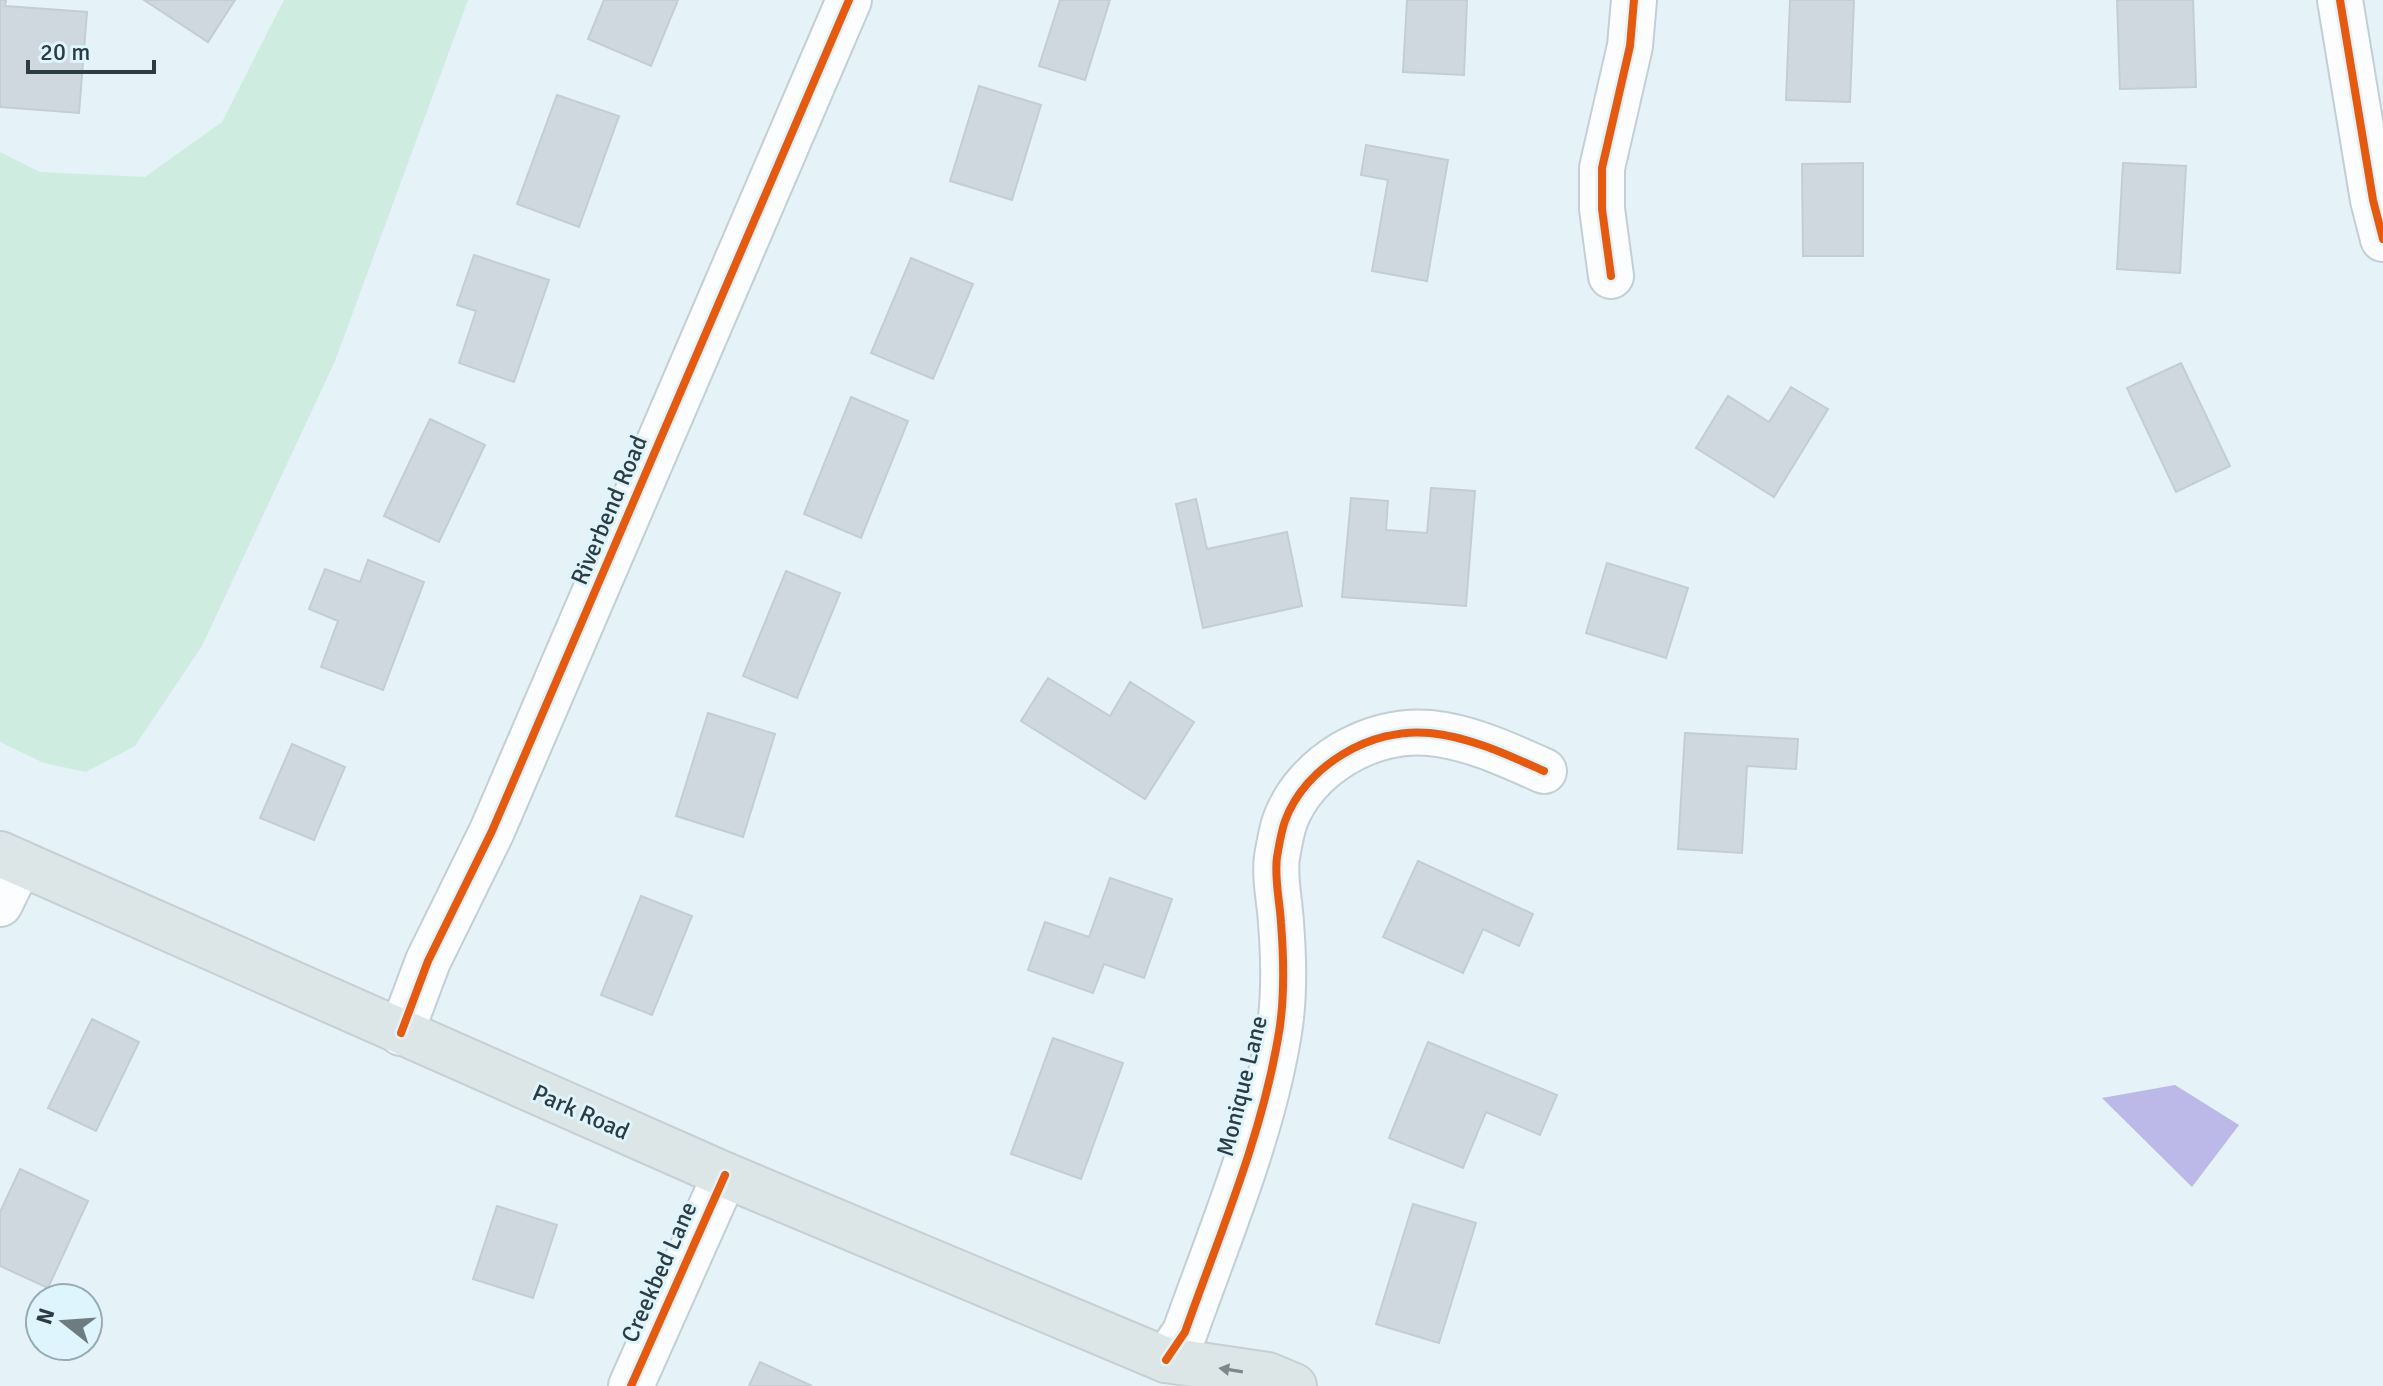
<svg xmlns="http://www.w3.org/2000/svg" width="2383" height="1386" font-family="Signika,sans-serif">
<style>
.green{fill:#ceece0}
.water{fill:#bcb9e8}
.building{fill:#cfd8df;stroke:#c4cdd5;stroke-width:2}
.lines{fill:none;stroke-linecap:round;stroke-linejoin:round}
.minor-casing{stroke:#c2cfd4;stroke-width:48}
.major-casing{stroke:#c7cfd2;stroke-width:48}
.minor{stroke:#fbfdfe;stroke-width:44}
.major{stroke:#dce6e7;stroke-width:44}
.cycleway-casing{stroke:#def5fe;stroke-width:13}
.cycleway{stroke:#e8590c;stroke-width:8}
.oneway{fill:#7c888c}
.labels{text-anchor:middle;stroke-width:6;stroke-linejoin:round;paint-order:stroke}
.street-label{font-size:24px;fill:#2d3c42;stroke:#def5fe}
</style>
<rect width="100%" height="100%" fill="#e5f2f7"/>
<path class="green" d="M284,0H468L335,361L202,646L135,746L86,772L44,763L0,742V152L40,172L145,177L222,122Z"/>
<path class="water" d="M2175,1085L2239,1125L2192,1187L2102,1098Z"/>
<path class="building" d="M0,0H6L5,6L87,12L79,113L0,107Z
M144,0H235L208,42Z
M604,0H678L651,66L588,39Z
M1060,0H1110L1085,80L1039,66Z
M1407,0H1467L1464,75L1403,72Z
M1790,0H1854L1850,102L1786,100Z
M2117,0H2193L2196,87L2120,89Z
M979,86L1041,105L1012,200L950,181Z
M557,95L619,116L579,227L517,204Z
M1366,145L1448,160L1427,281L1372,271L1388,180L1361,175Z
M1863,163V256H1803L1802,164Z
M2123,163L2186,166L2180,273L2117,269Z
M474,255L549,280L514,382L459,363L476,311L457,305Z
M911,258L973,284L933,379L871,353Z
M2181,363L2230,466L2176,492L2127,388Z
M1791,387L1828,409L1774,497L1696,448L1728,396L1769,422Z
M851,397L908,421L861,538L804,514Z
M430,419L485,445L439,542L384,516Z
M1431,488L1475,491L1466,606L1342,597L1351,498L1388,501L1386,530L1427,533Z
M1196,499L1207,549L1287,532L1302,606L1203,628L1176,504Z
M368,560L424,582L383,690L321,667L338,621L309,609L325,569L360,582Z
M1607,563L1688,588L1666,658L1586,633Z
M786,571L840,593L797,698L743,676Z
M1048,678L1110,716L1130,682L1194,722L1145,799L1021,721Z
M708,713L775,734L743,837L676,816Z
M1685,733L1798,739L1796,769L1747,766L1742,853L1678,849Z
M292,744L345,767L314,840L260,818Z
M1418,861L1533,914L1519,946L1483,929L1463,973L1383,937Z
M1110,878L1172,899L1144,978L1104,964L1093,993L1028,970L1045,922L1089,937Z
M641,896L692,916L652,1015L601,995Z
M92,1019L139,1042L96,1131L48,1108Z
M1053,1038L1123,1063L1081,1179L1011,1154Z
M1428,1042L1557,1095L1540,1135L1486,1112L1463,1168L1389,1138Z
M20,1169L88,1201L48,1288L0,1266V1212Z
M1413,1204L1476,1223L1439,1343L1376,1324Z
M497,1206L557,1225L533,1298L473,1279Z
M760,1362L812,1386H749Z"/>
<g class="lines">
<defs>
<path id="minor" d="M2340,0L2373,200L2383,239
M1611,276L1602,209V168L1630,46L1634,0
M0,904L20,863
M401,1033L428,961L492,831L849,0
M1166,1360L1185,1332C1219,1236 1261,1138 1278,1038C1285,1001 1284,961 1281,923C1280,902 1274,878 1277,857C1279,846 1281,832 1285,821C1305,766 1371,727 1430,733C1470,737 1508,755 1544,771
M631,1386L725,1175"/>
<path id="major" d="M0,854L725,1175L1166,1360L1268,1375L1294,1386"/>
</defs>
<use href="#minor" class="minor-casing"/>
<use href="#major" class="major-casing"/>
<use href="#minor" class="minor"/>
<use href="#major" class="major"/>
<defs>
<path id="cycleway" d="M2340,0L2373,200L2383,239
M1611,276L1602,209V168L1630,46L1634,0
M401,1033L428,961L492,831L849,0
M1166,1360L1185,1332C1219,1236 1261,1138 1278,1038C1285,1001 1284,961 1281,923C1280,902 1274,878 1277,857C1279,846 1281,832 1285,821C1305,766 1371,727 1430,733C1470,737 1508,755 1544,771
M631,1386L725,1175"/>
</defs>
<use href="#cycleway" class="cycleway-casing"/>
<use href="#cycleway" class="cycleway"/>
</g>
<defs><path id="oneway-solid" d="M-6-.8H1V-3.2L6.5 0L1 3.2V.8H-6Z" transform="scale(2)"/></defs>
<use class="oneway" href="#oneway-solid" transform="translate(1231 1370) rotate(-171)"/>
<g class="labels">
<g class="street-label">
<text transform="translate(609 510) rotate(-67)" y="8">Riverbend Road</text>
<text transform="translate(1242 1086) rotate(-76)" y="8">Monique Lane</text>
<text transform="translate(581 1112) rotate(24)" y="8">Park Road</text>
<text transform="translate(659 1272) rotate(-66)" y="8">Creekbed Lane</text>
</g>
</g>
<g transform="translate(64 1322) rotate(287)"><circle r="38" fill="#def5fe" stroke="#97abb3" stroke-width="2"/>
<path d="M0-6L14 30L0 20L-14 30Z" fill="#6d7c81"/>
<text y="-12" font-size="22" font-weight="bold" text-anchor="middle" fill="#2d3c42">N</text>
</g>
<path d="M28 60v12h126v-12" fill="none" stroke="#2d3c42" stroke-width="4"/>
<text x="40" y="60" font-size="24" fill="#2d3c42" stroke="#def5fe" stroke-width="6" paint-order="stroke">20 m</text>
</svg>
